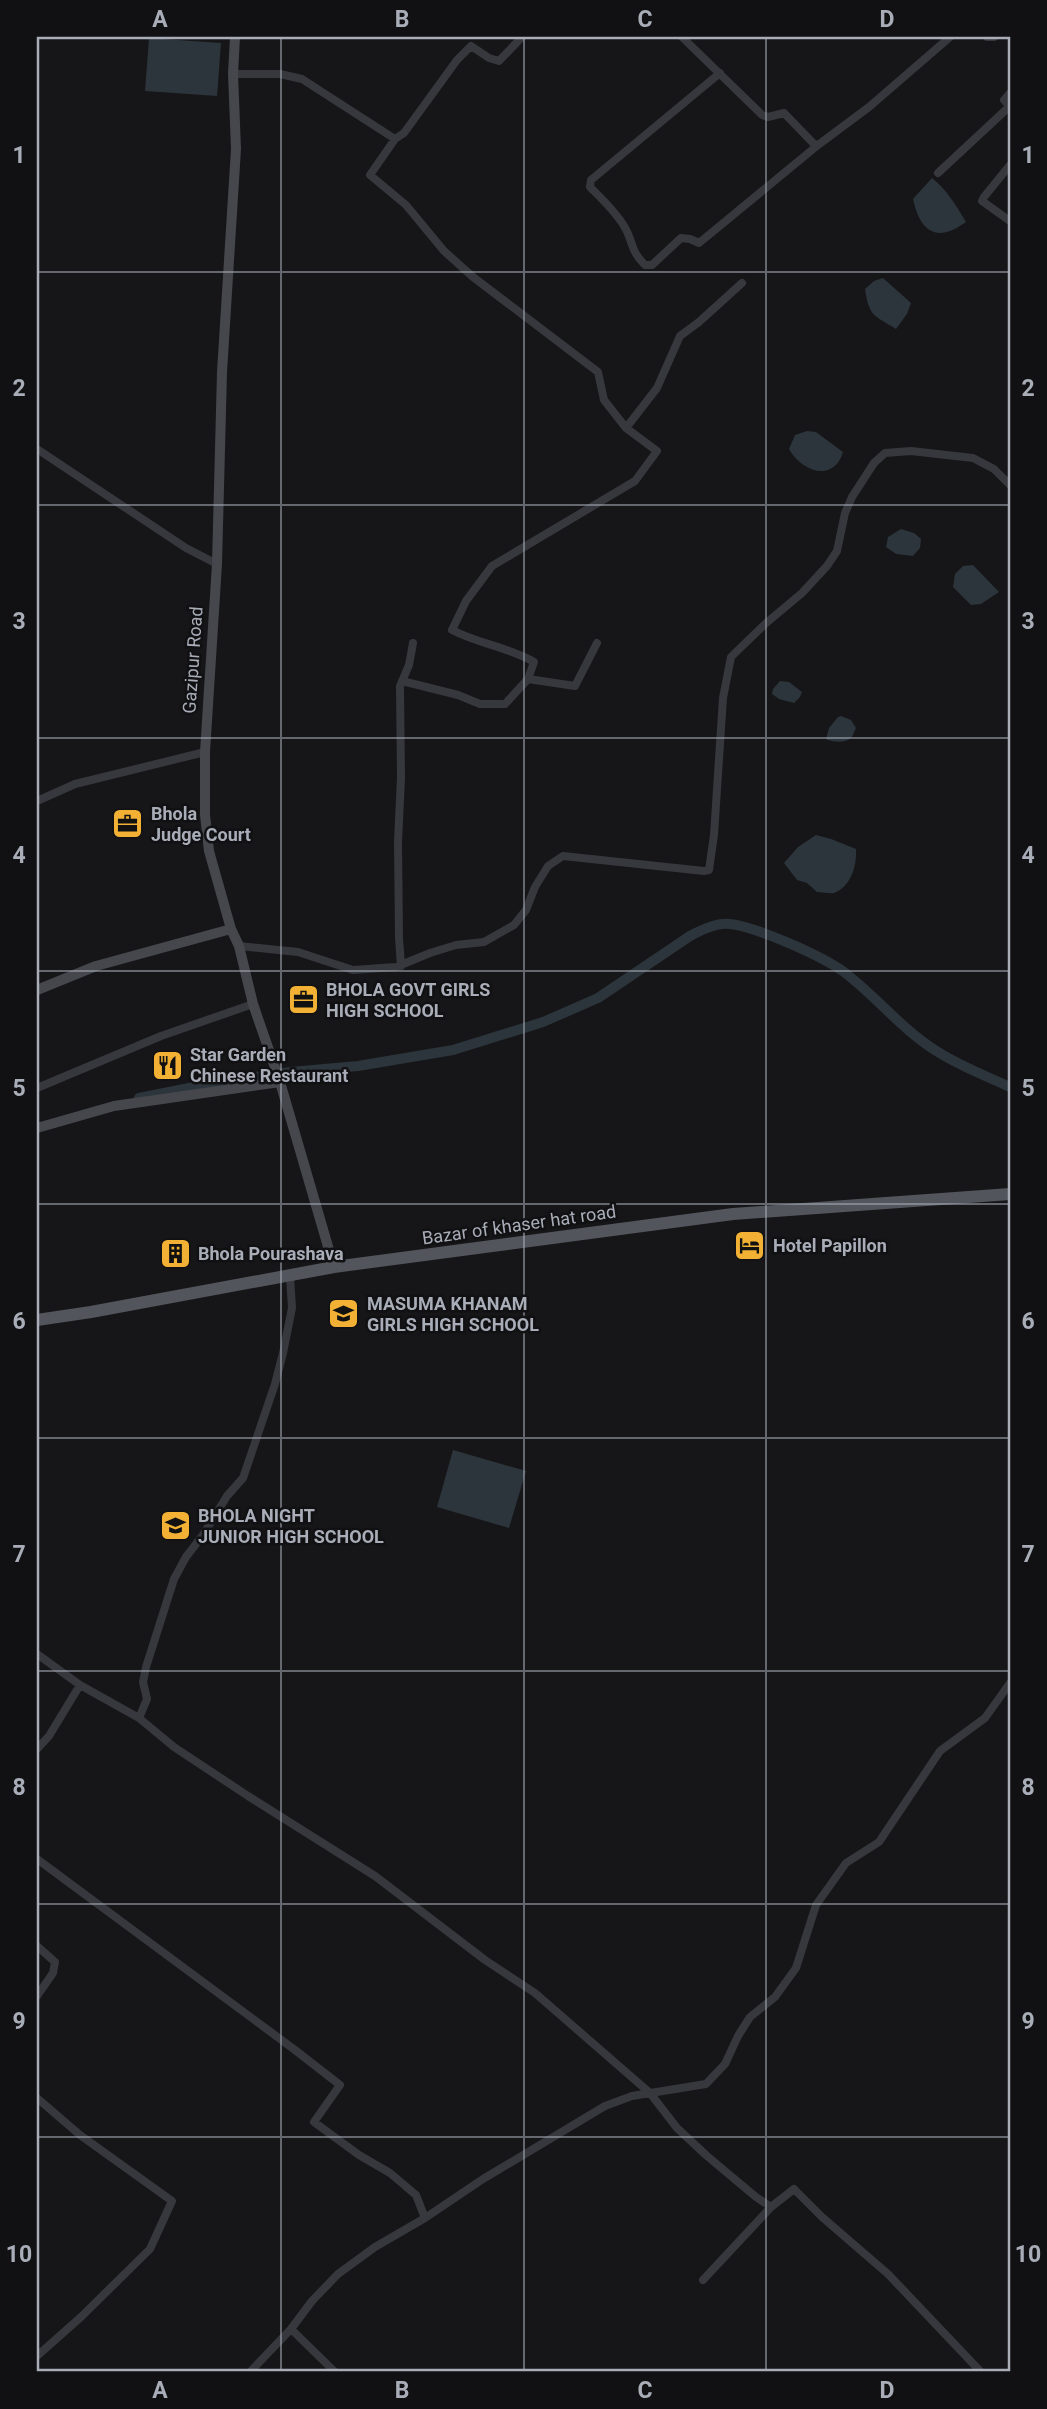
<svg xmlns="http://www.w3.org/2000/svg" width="1047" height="2409" font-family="Roboto,sans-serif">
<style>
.water{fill:#2c353c}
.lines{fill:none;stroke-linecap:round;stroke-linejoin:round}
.canal{stroke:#2c353c;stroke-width:10}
.street{stroke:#37383d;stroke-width:8}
.secondary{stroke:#45474d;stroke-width:10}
.primary{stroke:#53555c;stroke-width:12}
.grid{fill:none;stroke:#a8adb8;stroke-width:2;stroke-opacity:0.55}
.labels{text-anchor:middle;stroke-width:5;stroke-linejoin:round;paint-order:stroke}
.street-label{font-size:18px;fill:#a8adb8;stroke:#111113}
.poi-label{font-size:18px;font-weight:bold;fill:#a8adb8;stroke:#111113;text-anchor:start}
.neatline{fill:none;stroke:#a8adb8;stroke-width:2.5}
.grid-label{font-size:23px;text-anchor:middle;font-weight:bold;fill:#a8adb8}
</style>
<rect width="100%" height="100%" fill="#161618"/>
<path class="water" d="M149,38L221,43L217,96L145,91Z
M932,178C947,190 956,205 966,222C936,244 920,231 913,199Z
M883,278L911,303L907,314L896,329C874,315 869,317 865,289L874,281Z
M807,431L816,432L843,452C834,483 802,472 789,449L795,435Z
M901,529L914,533L921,539L920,548L913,556L896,554L886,547L888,537Z
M973,565L999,592L981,604L971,605L953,587L955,574L963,566Z
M780,681L789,682L802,692L800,697L794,703L779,699L772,694L773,689Z
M841,716L851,720L856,728L852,737C846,743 834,743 826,739L829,728L838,717Z
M816,835L831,839L856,849C857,865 851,887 834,893C830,894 822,892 817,892L807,883L797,880L784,863L798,847Z
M453,1450L526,1471L509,1528L437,1507Z"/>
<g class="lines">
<path class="canal" d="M139,1098L224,1081L291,1072L358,1066L453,1050L543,1022L598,998L690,936C701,930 717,922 730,924C757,927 822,956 844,972C877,997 902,1030 938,1052C960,1066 986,1076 1010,1087"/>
<path class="street" d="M682,37L762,115L768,117L784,113L814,144L818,145L869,107L950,37
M987,37H994
M720,73L591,180L590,187C602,199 615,211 624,226C634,242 629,249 645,265H652L681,238L690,239L699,243L818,145
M233,74H280L302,79L395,139L404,133L457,60L471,46L489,58L499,61L522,37
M1010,93L1004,100L1010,107
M395,139L370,175L406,205L444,251L473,277L598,372L604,400L626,428L657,451L635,481L492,566L466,601L452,630C479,644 508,647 534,662L528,679
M1010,165L984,197L982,201L1010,221
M938,173L1010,106
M626,428L657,388L680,336L699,322L742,283
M37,449L186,548L217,564
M402,681L458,695L480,704H505L528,679L575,686L597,643
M37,801L75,784L205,752
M239,946L298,952L353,970L396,967L430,953L456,945L484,942L514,925L526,910L535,887L548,866L563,856L704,871L709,870L714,835L723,698L731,657L765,624L802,593L827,566L837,551L845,513L852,497L874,463L885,453L911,451L973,458L994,469L1010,485
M401,966L399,938L398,842L401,778L400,686L409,665L413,643
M37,1088L161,1036L253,1004
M37,1654L80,1685L139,1718L174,1747L248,1796L375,1876L485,1960L535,1993L650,2093L677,2128L707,2156L756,2197L771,2207L794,2189L822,2217L888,2274L981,2372
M139,1718L147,1699L143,1682L146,1667L174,1579L186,1557L203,1535L227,1496L243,1478L275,1384L283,1353L292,1308L290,1276
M37,1749L49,1736L80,1685
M37,1859L295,2050L340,2085L314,2122L359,2155L390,2173L416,2195L425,2218
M37,1946L55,1962L53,1973L37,1996
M37,2098L80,2135L172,2201L150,2249L81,2317L37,2356
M703,2280L771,2207
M291,2329L335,2372
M250,2372L291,2329L312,2301L338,2274L375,2247L425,2218L483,2179L605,2106L632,2096L706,2084L725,2064L738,2036L750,2017L775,1997L796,1968L816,1905L846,1863L879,1842L940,1751L985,1718L1010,1683"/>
<path class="secondary" d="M235,37L233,74L236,149L222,372L217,564L205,752V815L209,851L231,929L239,946L253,1004L280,1082L334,1267
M37,990L96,966L231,929
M37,1128L114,1106L280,1082"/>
<path class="primary" d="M37,1320L91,1312L334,1267L733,1214L1010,1194"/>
</g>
<path class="grid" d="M281,37V2372M524,37V2372M766,37V2372M37,272H1010M37,505H1010M37,738H1010M37,971H1010M37,1204H1010M37,1438H1010M37,1671H1010M37,1904H1010M37,2137H1010"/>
<defs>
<symbol id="office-square" viewBox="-11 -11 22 22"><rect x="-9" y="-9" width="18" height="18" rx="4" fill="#f2b134" stroke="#111113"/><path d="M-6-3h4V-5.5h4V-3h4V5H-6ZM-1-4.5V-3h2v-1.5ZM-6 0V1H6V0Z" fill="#111"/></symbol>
<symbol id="restaurant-square" viewBox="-11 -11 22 22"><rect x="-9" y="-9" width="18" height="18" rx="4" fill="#f2b134" stroke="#111113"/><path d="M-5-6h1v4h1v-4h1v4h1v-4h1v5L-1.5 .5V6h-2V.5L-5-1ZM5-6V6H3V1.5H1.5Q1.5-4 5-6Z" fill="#111"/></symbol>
<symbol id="hotel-square" viewBox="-11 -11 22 22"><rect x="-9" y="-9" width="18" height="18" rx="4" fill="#f2b134" stroke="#111113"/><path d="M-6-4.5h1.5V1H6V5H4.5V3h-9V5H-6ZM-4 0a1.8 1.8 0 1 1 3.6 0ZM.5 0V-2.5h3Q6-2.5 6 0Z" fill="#111"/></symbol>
<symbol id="building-square" viewBox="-11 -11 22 22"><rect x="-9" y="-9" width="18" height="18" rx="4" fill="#f2b134" stroke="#111113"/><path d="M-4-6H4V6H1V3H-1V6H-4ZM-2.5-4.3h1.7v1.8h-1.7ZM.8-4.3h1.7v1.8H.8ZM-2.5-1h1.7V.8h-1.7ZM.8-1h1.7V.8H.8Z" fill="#111"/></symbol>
<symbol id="school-square" viewBox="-11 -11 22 22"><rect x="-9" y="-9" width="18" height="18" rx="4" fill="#f2b134" stroke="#111113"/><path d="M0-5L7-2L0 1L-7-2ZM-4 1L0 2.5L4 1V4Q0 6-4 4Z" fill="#111"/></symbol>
</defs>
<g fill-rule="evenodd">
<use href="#office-square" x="110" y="806" width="35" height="35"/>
<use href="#office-square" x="286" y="982" width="35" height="35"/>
<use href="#restaurant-square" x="150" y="1048" width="35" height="35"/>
<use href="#hotel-square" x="732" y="1228" width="35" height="35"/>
<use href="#building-square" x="158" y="1236" width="35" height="35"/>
<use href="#school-square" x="326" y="1296" width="35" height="35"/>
<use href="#school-square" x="158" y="1508" width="35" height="35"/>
</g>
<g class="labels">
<g class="street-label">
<text transform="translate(193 660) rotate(-86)" y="6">Gazipur Road</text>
<text transform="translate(519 1225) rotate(-8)" y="6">Bazar of khaser hat road</text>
</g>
<g class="poi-label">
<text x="151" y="820">Bhola<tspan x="151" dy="21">Judge Court</tspan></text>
<text x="326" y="996">BHOLA GOVT GIRLS<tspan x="326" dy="21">HIGH SCHOOL</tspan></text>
<text x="190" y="1061">Star Garden<tspan x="190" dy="21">Chinese Restaurant</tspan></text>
<text x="773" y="1252">Hotel Papillon</text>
<text x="198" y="1260">Bhola Pourashava</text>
<text x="367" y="1310">MASUMA KHANAM<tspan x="367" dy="21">GIRLS HIGH SCHOOL</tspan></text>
<text x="198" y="1522">BHOLA NIGHT<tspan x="198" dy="21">JUNIOR HIGH SCHOOL</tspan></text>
</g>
</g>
<rect width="1047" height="2409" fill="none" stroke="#111113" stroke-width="77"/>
<rect x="38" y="38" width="971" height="2332" class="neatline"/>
<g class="grid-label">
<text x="160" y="27">A</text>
<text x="402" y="27">B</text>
<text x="645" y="27">C</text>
<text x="887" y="27">D</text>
<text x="19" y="163">1</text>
<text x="1028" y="163">1</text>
<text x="19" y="396">2</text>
<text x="1028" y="396">2</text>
<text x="19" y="629">3</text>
<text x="1028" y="629">3</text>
<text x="19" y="863">4</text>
<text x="1028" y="863">4</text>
<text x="19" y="1096">5</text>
<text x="1028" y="1096">5</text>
<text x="19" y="1329">6</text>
<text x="1028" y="1329">6</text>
<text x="19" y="1562">7</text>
<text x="1028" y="1562">7</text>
<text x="19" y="1795">8</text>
<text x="1028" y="1795">8</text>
<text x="19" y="2029">9</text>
<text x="1028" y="2029">9</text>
<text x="19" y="2262">10</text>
<text x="1028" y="2262">10</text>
<text x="160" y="2398">A</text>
<text x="402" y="2398">B</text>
<text x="645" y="2398">C</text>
<text x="887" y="2398">D</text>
</g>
</svg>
